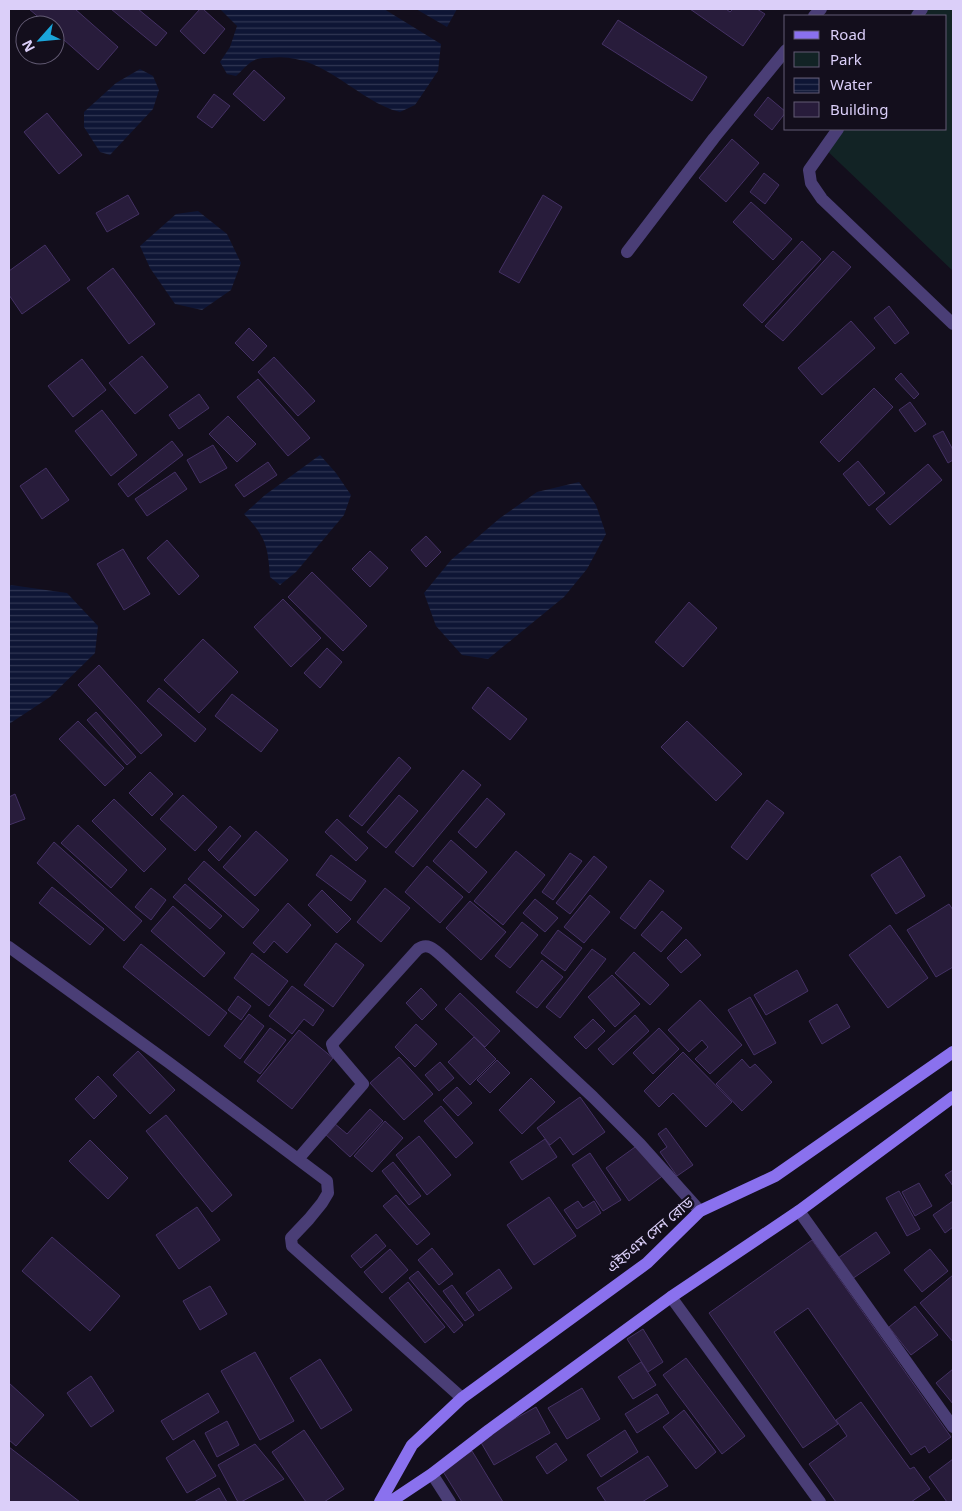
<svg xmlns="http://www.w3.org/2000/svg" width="962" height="1511" font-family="'Noto Sans','Noto Sans Bengali',sans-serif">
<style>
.park{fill:#122325}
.water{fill:url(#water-rules)}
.building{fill:#281c3b;stroke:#443164}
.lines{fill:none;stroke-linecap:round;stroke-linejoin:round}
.minor{stroke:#4a3e76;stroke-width:12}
.tertiary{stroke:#4a3e76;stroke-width:12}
.secondary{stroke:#8a71ee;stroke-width:12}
.labels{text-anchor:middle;stroke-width:4.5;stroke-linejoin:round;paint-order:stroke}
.street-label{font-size:15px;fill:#dbcff9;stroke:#130e1c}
</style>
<defs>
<pattern id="water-rules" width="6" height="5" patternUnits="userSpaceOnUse" patternTransform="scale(1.25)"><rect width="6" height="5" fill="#0e1535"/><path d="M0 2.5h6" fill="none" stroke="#303653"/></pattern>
</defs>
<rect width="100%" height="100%" fill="#130e1c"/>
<path class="park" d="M914,9H953V271L820,144L831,129H946V16H909Z"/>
<path class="water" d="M220,9H384L441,44L438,71L415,105L400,112C354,100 323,50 268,58C264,58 257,58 253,61C247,64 242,71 236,76L227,74L220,62L230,47L237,26Z
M416,9H457L447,27Z
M140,69L153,76L159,90L153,109L110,155L100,152L84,127V112L116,83Z
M198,211L227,234L241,263L231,290L202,310L175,304L150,268L140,246L176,214Z
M320,455L336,473L351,495L344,515L296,572L280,585L270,577C268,546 266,537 244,514L265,495Z
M579,482L596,505L606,534L587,569L564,597L488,659L462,655L436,626L424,593L451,560L500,518L537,492Z
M11,585L67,593L98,626L95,653L50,697L9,724V587Z"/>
<path class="building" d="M29,9H75L118,47L98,70L55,32V25H48Z
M111,9H138L167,33L156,46Z
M200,9H203L225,29L204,54L180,31Z
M690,9H726L730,12L733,9H757L765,14L743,46Z
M618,20L707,77L692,101L602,44Z
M254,70L285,98L264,121L233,94Z
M214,94L230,106L212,128L197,117Z
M768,97L786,112L772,130L754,115Z
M47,113L82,155L59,174L24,132Z
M732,139L759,163L726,202L699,178Z
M764,173L779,185L765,204L750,192Z
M128,195L139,214L107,232L96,213Z
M543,195L562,207L519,283L499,272Z
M751,202L792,239L773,260L733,222Z
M802,241L821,259L762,323L743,305Z
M45,245L70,280L22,314L9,295V271Z
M833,251L851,267L783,341L765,326Z
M113,268L155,324L129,344L87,288Z
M889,306L909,333L895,344L874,318Z
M851,321L875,348L822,395L798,368Z
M249,328L267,346L253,361L235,343Z
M142,356L168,387L135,414L109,383Z
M274,357L315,401L298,416L258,372Z
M82,359L106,390L73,417L48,386Z
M901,373L919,394L914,399L895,379Z
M258,379L310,438L288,456L237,397Z
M874,388L893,407L839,462L820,442Z
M199,394L209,408L179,429L169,415Z
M910,402L926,424L915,432L899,410Z
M102,410L137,455L111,476L75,431Z
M228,416L256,444L237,462L209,434Z
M943,431L953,450V460L948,463L933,436Z
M172,441L183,455L128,497L118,484Z
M213,445L227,468L200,483L187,460Z
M858,461L885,493L869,506L843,474Z
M268,462L277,475L244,497L235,485Z
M928,464L942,480L890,525L876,509Z
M46,468L69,500L42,519L20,486Z
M175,472L187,489L147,516L135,499Z
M426,536L441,552L426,567L411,550Z
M167,540L199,576L179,595L147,558Z
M123,549L150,594L124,610L97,564Z
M370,551L388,568L370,587L352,569Z
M312,572L367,626L343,651L288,597Z
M283,599L321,638L291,667L254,627Z
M689,602L717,628L683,667L655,642Z
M203,639L238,672L199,713L164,680Z
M327,648L342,662L320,688L304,673Z
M99,665L162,735L141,754L78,685Z
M488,687L527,719L510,740L472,708Z
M159,688L206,729L195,742L147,701Z
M232,694L278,730L261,752L215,716Z
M96,712L136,757L127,765L87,720Z
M78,721L124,768L105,786L59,739Z
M687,721L742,774L716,801L661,747Z
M399,757L411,768L362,826L349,816Z
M463,770L481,785L413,867L395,852Z
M150,772L173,794L152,816L129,793Z
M15,794L25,819L9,825V797Z
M183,795L217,827L195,851L160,819Z
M399,795L418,811L386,848L367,832Z
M487,798L505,814L476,848L458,832Z
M114,799L166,849L144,872L92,821Z
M767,800L784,813L747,860L731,847Z
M337,819L368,848L356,861L325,832Z
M78,825L127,870L111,888L61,843Z
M230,826L241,836L219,861L208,850Z
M256,831L288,860L255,896L223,867Z
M451,840L487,872L469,893L433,861Z
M54,842L142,921L124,941L37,863Z
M516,851L545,875L503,925L474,901Z
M570,853L582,861L553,900L542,892Z
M331,855L366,881L351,901L316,875Z
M594,856L607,867L570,914L556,903Z
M900,856L925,896L896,914L871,875Z
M204,861L259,910L243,928L188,879Z
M427,866L463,897L440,923L405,892Z
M650,880L664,891L635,929L620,918Z
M185,884L222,916L210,929L173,897Z
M52,887L104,929L90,945L39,903Z
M151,888L166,900L151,920L135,907Z
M385,888L410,908L381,942L357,922Z
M322,890L351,919L337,933L308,905Z
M590,895L610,912L584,943L564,927Z
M535,899L558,918L545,932L523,913Z
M470,901L506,932L481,960L446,928Z
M288,903L311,925L287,953L274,941L264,953L253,943Z
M949,904L953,910V967L936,977L907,930Z
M173,906L225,953L204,977L151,931Z
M662,911L682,928L661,952L641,935Z
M522,922L538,935L510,968L495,956Z
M890,925L928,978L888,1008L849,955Z
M558,930L582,948L565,971L541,953Z
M686,939L701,955L681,973L667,958Z
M336,943L364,965L333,1007L304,985Z
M141,944L227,1013L209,1036L123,967Z
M592,949L606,959L560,1018L546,1007Z
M634,952L669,985L650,1005L615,973Z
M252,953L288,981L269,1006L234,978Z
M542,960L563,977L537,1008L516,992Z
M797,970L808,991L766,1015L754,995Z
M612,975L640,1004L615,1027L588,997Z
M292,986L324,1010L313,1026L304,1019L292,1034L269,1016Z
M421,988L437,1005L422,1020L406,1003Z
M460,993L500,1031L485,1047L445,1009Z
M238,996L251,1006L241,1020L228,1010Z
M750,997L776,1043L754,1055L728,1010Z
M700,1000L742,1045L710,1074L695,1059L708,1047L702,1040L689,1052L668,1030Z
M837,1004L850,1027L822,1044L809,1021Z
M249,1014L264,1026L240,1059L224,1046Z
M635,1015L649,1031L613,1065L598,1049Z
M593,1019L605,1031L586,1049L574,1037Z
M416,1024L437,1044L415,1067L395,1047Z
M270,1028L286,1040L260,1074L244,1062Z
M659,1028L679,1049L653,1074L633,1053Z
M299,1030L333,1058L292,1109L257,1081Z
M474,1037L496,1059L470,1085L448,1062Z
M138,1051L175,1090L150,1114L113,1075Z
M683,1052L732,1102L706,1127L673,1093L659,1107L644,1091Z
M399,1057L433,1094L404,1120L370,1083Z
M742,1059L750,1068L755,1064L772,1082L742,1111L716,1084Z
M497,1060L510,1073L490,1093L477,1080Z
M440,1062L454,1078L439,1091L425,1075Z
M98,1076L117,1096L94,1119L75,1099Z
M531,1078L555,1102L522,1134L499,1110Z
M457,1087L472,1103L458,1116L443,1100Z
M580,1097L605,1132L573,1155L560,1137L550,1145L537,1128Z
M441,1106L473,1143L456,1158L424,1121Z
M370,1109L383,1121L350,1157L324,1133L334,1123L347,1134Z
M166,1115L232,1195L212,1212L146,1131Z
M385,1121L403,1138L372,1172L354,1156Z
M666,1128L693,1165L677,1176L660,1152L667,1147L658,1134Z
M419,1136L451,1175L427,1195L396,1155Z
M545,1139L557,1157L522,1180L510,1162Z
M90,1140L128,1178L108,1199L69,1161Z
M642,1142L665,1174L629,1201L606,1168Z
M590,1153L621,1200L603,1211L572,1165Z
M393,1162L421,1196L409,1205L382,1171Z
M953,1170V1186L945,1175Z
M919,1183L932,1206L915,1216L902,1192Z
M899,1191L920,1229L907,1236L886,1198Z
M396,1195L430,1234L417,1245L383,1206Z
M549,1197L576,1236L534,1265L507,1225Z
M578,1201L583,1208L594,1201L601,1213L577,1229L564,1210Z
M953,1201V1227L945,1233L933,1215Z
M197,1207L220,1240L179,1269L156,1235Z
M876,1232L890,1253L852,1279L838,1258Z
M376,1234L386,1246L361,1268L351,1256Z
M52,1237L120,1296L90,1331L22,1271Z
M812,1240L951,1437L929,1453L925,1446L911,1455L808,1308L774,1332L838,1424L803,1448L709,1313Z
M432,1248L453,1274L439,1285L418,1260Z
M390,1249L408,1270L382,1293L364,1272Z
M930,1249L948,1271L922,1292L904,1270Z
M499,1269L512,1288L479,1311L466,1293Z
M418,1271L463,1325L454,1333L409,1278Z
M953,1275V1342L920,1303Z
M408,1282L445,1327L425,1343L389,1298Z
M452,1285L474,1315L465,1321L443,1291Z
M210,1286L227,1314L200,1330L183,1301Z
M915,1306L938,1335L911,1355L889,1327Z
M643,1329L663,1362L648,1372L627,1339Z
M255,1352L294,1421L260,1440L221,1371Z
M686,1358L745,1436L722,1454L663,1375Z
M320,1359L352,1410L321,1429L290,1378Z
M641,1362L656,1385L633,1399L618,1377Z
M953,1369V1404L936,1383Z
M91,1376L114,1411L91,1427L67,1393Z
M9,1383L44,1415L16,1446L9,1440Z
M582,1388L600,1419L567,1439L548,1408Z
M208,1393L219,1412L173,1440L161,1421Z
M657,1394L669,1413L637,1433L625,1414Z
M861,1402L910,1469L914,1467L930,1489L911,1502H836L809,1464L847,1436L836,1420Z
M536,1407L550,1433L494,1465L479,1439Z
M684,1410L716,1452L696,1469L663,1427Z
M227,1421L239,1445L217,1457L205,1433Z
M304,1430L344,1489L324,1502H306L272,1452Z
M625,1430L638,1452L601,1477L587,1455Z
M194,1440L216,1476L187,1493L166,1458Z
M556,1443L567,1460L547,1474L536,1457Z
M255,1444L284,1479L241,1502H238L218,1465Z
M9,1447L80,1502H9Z
M472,1451L503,1502H462L442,1470Z
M648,1456L668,1486L642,1502H606L597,1488Z
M953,1459V1502H947L929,1477Z
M219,1488L227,1502H194Z"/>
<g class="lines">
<path class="minor" d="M814,16L821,9
M917,16L922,9
M838,129L809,170L811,183L822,199L953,324
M627,252L714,138L786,50
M9,947L168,1062L327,1181L328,1193L322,1203L309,1219L291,1238L292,1246L462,1398
M298,1159L363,1084L334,1050L332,1044L418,949C428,942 435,950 443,957L593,1097L640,1144L700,1211
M799,1211L953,1427
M432,1474L450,1502"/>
<path class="tertiary" d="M671,1297L820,1502"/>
<path class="secondary" d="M380,1502L412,1445L462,1398L647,1263L700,1211L775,1176L953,1052
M390,1502L432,1474L489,1430L671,1297L799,1211L953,1097"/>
</g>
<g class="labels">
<g class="street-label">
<text transform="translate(650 1235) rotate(-40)" y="5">এইচএম সেন রোড</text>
</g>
</g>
<rect width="962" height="1511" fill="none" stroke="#dbcff9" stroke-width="20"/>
<rect x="784" y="15" width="162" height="115" fill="#130e1c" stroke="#635b74"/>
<rect x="794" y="31" width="25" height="8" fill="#8a71ee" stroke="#635b74"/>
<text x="830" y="40" font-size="15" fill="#dbcff9">Road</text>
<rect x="794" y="52" width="25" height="15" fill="#122325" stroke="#635b74"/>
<text x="830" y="65" font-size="15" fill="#dbcff9">Park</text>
<rect x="794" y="78" width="25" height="15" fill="url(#water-rules)" stroke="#635b74"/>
<text x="830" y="90" font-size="15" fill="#dbcff9">Water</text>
<rect x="794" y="102" width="25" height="15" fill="#281c3b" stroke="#635b74"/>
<text x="830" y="115" font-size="15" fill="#dbcff9">Building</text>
<g transform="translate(40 40) rotate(243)"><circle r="24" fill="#130e1c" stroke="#635b74"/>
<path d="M0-4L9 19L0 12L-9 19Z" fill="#1aa5da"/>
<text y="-8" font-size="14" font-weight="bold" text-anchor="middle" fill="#dbcff9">N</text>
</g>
</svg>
